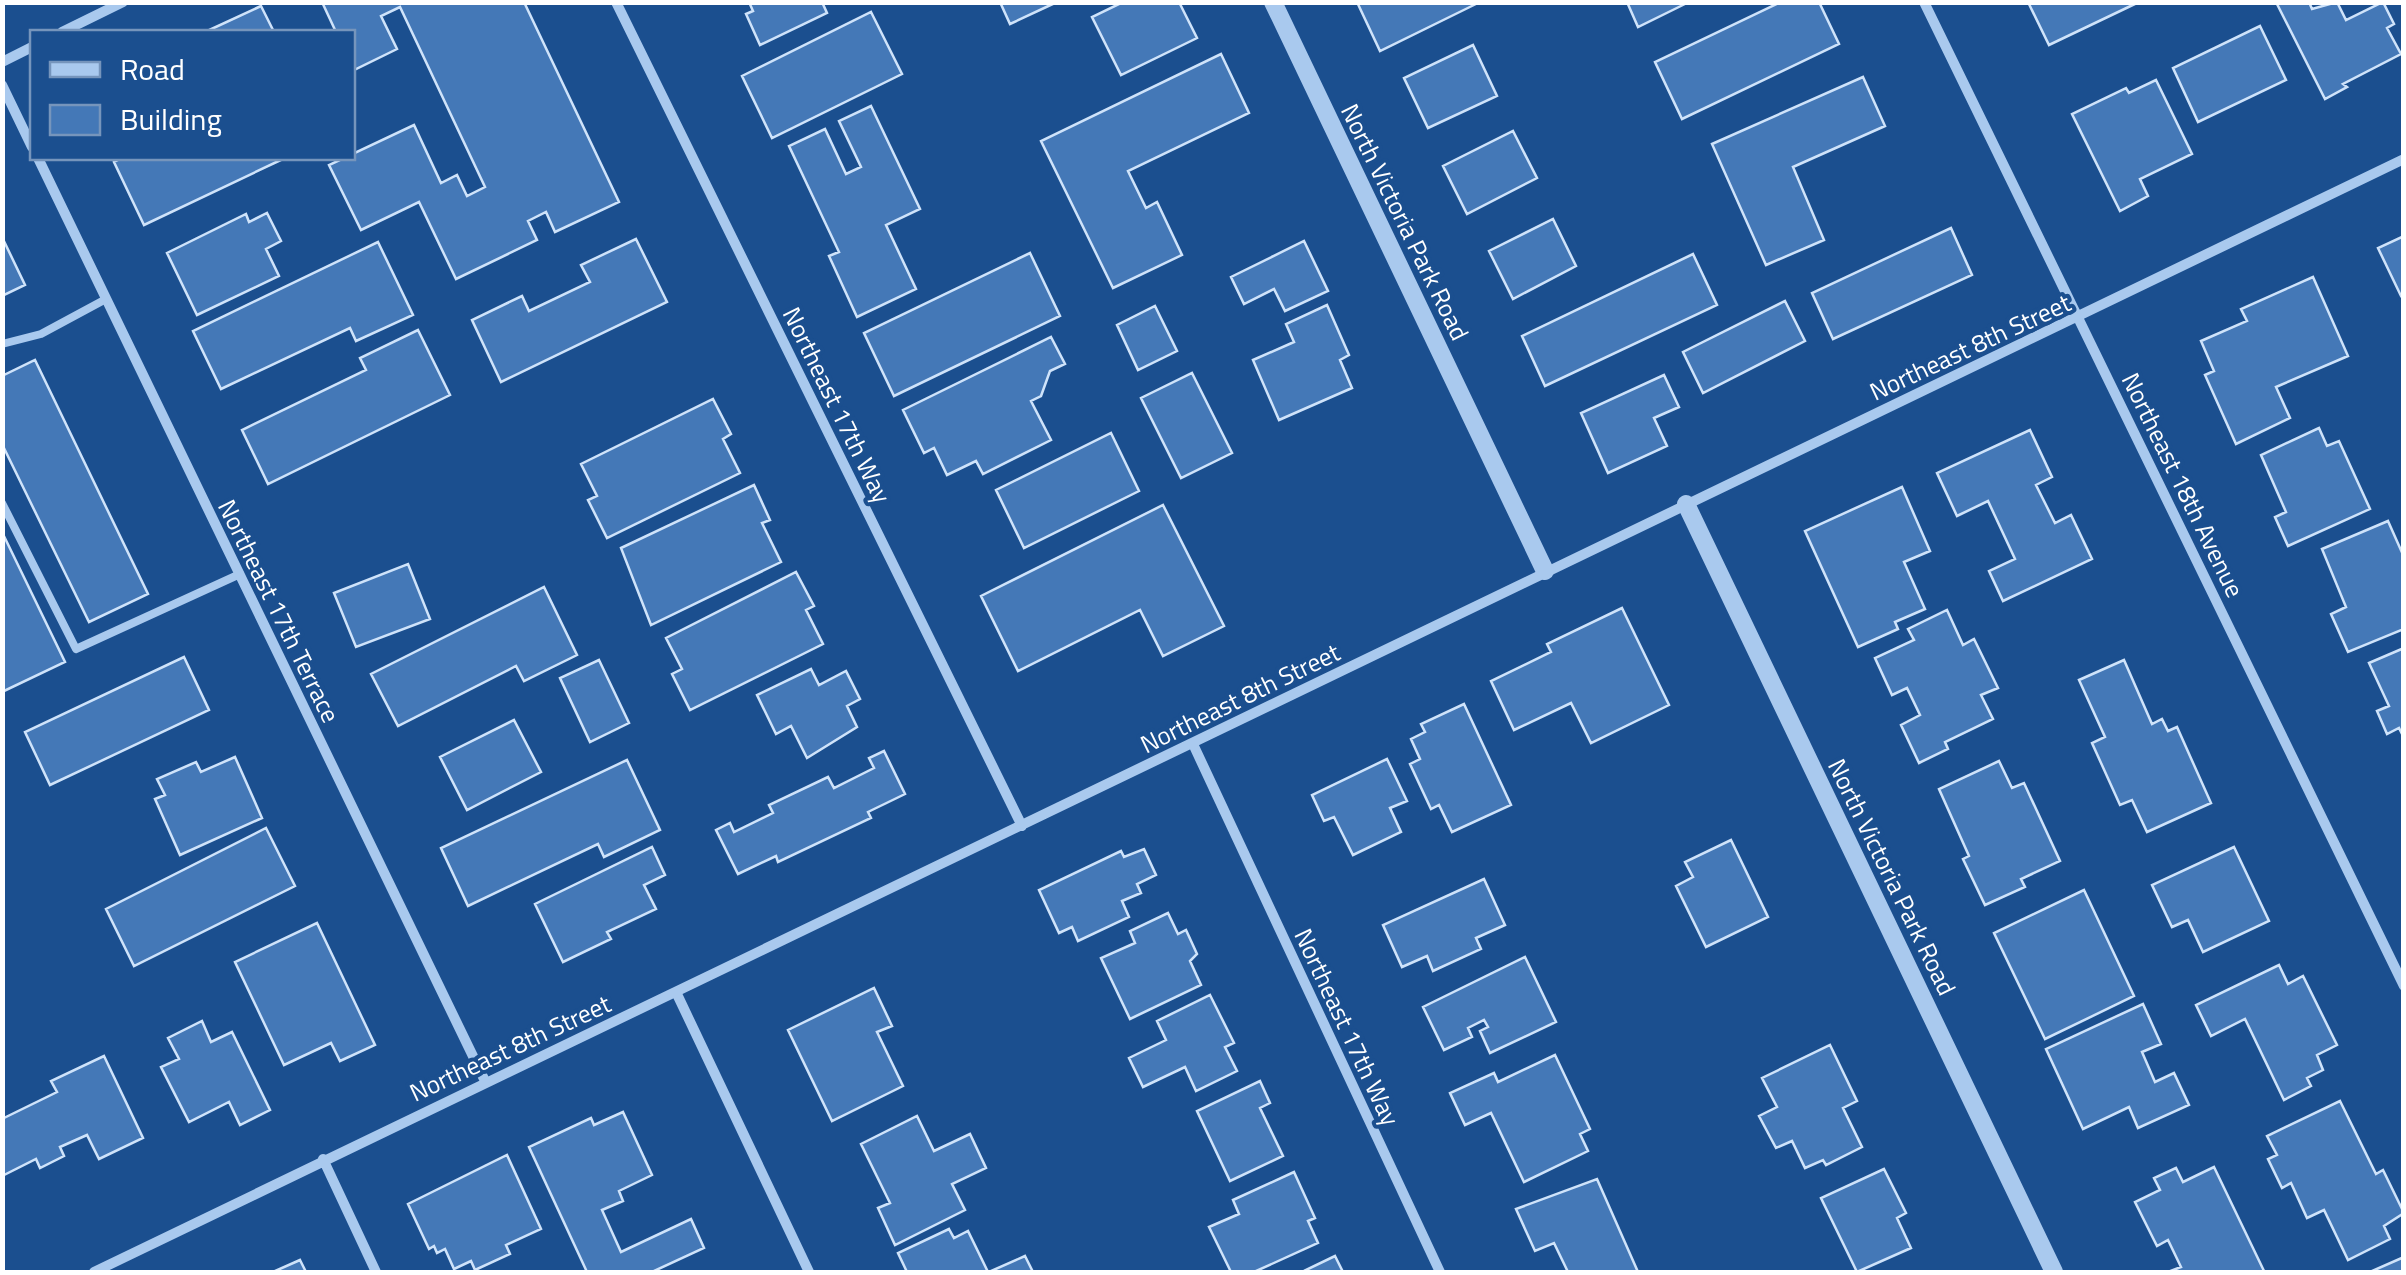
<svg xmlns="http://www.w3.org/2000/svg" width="2406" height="1275" font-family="'Titillium Web',sans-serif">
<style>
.building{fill:#4478b7;stroke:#cfe3fa;stroke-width:2.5}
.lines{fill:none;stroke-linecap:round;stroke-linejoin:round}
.service{stroke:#a9c9ee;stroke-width:8}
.minor{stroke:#a9c9ee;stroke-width:10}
.tertiary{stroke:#a9c9ee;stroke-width:18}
.labels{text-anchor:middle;stroke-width:8;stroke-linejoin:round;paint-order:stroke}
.street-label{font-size:25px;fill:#fff;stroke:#1b4f8f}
</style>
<rect width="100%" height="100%" fill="#1b4f8f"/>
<path class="building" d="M322,2H524L619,202L555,232L546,212L528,221L537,240L456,279L419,202L361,230L329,165L414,125L441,183L457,175L467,196L485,187L400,7L381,16L397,49L354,70L352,32H336Z
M749,2H822L827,13L760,45L746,14L753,11Z
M1000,2H1057L1010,24Z
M1123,2H1179L1197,38L1121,75L1092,17Z
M1357,2H1480L1380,51Z
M1627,2H1689L1638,27Z
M1781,2H1819L1839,44L1682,119L1655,62Z
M2028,2H2139L2049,45Z
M2276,2H2309L2312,9L2337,2L2346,20L2383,2L2394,24L2387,28L2401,54L2343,84L2347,87L2325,99Z
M261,6L274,32H205Z
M871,12L902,74L772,138L742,76Z
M2260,26L2286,80L2198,122L2173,68Z
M1473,45L1497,96L1428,128L1404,78Z
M1221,54L1249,113L1128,171L1146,208L1157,202L1182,255L1113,288L1041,141Z
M1863,77L1885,126L1793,167L1824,240L1766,265L1712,144Z
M2156,80L2192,154L2140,179L2148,196L2120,211L2072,114L2126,88L2129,93Z
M871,106L920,209L886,225L916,289L857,317L829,256L839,252L789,146L825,129L846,174L861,167L839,121Z
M1513,131L1537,178L1467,214L1443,166Z
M122,158H285L144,225L114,162Z
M267,213L281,241L266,249L279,276L197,315L167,253L246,214L249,222Z
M1553,219L1576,266L1513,299L1489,251Z
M1951,228L1972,275L1833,339L1812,293Z
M2404,236V294L2401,296L2378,248Z
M2,237L25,285L2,296Z
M636,239L667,302L501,382L472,320L522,296L529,311L590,282L581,265Z
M1304,241L1328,291L1285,311L1274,289L1244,304L1231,277Z
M378,242L413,315L356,341L350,328L221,389L193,331Z
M1030,253L1060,316L894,396L864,333Z
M1693,254L1717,305L1545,386L1522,336Z
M2313,277L2348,356L2276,387L2290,418L2236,444L2205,375L2214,371L2201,341L2247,321L2241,309Z
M1785,301L1805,341L1703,393L1683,352Z
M1327,305L1349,355L1340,360L1352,388L1279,420L1253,360L1294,342L1286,324Z
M1155,306L1177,351L1138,370L1117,325Z
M418,330L450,395L268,484L242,430L366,370L360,358Z
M1051,337L1065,364L1050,371L1041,396L1031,401L1051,440L983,474L976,461L947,475L934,448L924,453L903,410Z
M35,360L148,594L89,622L2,444V376Z
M1192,373L1232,453L1181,478L1141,398Z
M1664,375L1679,407L1654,418L1667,446L1608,473L1581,413Z
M713,399L731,434L723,439L740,473L607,538L588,500L597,496L581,464Z
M2319,428L2327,446L2339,441L2370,509L2288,546L2275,517L2286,512L2261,455Z
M2030,430L2052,477L2036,485L2055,523L2071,515L2092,559L2003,601L1989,571L2015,559L1988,501L1957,516L1937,473Z
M1111,433L1139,491L1024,548L996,490Z
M754,485L770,520L762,523L781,562L651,625L621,548Z
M1902,487L1930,551L1904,562L1925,609L1895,622L1898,629L1858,647L1805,531Z
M1163,505L1224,626L1163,656L1140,610L1018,671L981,596Z
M2388,521L2404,557V629L2348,652L2331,614L2346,607L2322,549Z
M2,532L65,662L4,691L2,687Z
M408,564L430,619L356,647L334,593Z
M796,572L814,606L806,610L823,644L690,710L672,674L682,669L666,638Z
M544,587L577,655L524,681L516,666L398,726L371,674Z
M1622,608L1669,705L1591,743L1571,703L1514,730L1491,681L1551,652L1547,644Z
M1947,610L1963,645L1974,639L1998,688L1981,695L1993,719L1945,742L1948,749L1919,763L1901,725L1920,715L1907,688L1892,695L1875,658L1914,640L1908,629Z
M2404,648V738L2399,728L2387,734L2377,711L2389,706L2369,663Z
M184,657L209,710L50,785L25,732Z
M599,660L629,723L590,742L560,678Z
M2124,660L2152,724L2162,719L2168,731L2177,727L2211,803L2147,832L2132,800L2120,805L2092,743L2105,737L2079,680Z
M811,669L819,685L846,671L860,699L847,706L857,727L807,758L791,726L776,734L757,695Z
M1464,704L1511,805L1452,832L1439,805L1431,809L1410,764L1420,759L1411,739L1425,732L1421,724Z
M514,720L541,772L467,810L440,757Z
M884,751L905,794L868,812L871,818L778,862L776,856L738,874L716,830L730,823L734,832L773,813L769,805L828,777L834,788L874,768L869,758Z
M235,757L262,818L180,855L155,799L165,795L157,779L196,762L201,772Z
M1387,759L1407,801L1390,808L1401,832L1353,855L1334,817L1324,821L1312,795Z
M627,760L660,830L604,857L598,844L468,906L441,848Z
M1999,761L2012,788L2024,783L2060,861L2021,879L2025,887L1985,905L1963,859L1969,856L1939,789Z
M266,828L295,886L134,966L106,909Z
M1731,840L1768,917L1706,947L1676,886L1693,877L1685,862Z
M652,847L665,875L644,885L656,909L607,932L611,939L563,962L535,904Z
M2234,847L2269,921L2203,952L2188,920L2172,927L2152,885Z
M1144,849L1156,875L1137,884L1141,893L1122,901L1129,917L1078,941L1072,927L1059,933L1039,890L1121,851L1124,857Z
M1484,879L1505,925L1476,938L1481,949L1433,971L1427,956L1402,967L1383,925Z
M2084,890L2134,996L2045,1039L1994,933Z
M1168,913L1178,934L1186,930L1197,954L1190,961L1201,985L1130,1019L1101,958L1135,943L1130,931Z
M317,923L375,1045L340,1061L331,1043L284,1065L235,962Z
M1525,957L1556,1022L1490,1053L1480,1031L1488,1027L1484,1020L1468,1028L1472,1037L1444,1050L1423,1007Z
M2279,965L2288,984L2303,976L2337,1045L2317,1055L2323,1070L2307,1078L2311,1086L2284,1100L2245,1019L2211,1036L2196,1005Z
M874,988L892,1026L877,1032L903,1086L832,1121L788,1030Z
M1210,995L1234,1043L1225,1047L1237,1071L1196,1091L1185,1067L1143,1087L1129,1058L1166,1040L1157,1021Z
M2143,1004L2161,1044L2142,1052L2155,1082L2174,1073L2189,1105L2138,1128L2129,1107L2083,1129L2046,1049Z
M202,1021L211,1042L232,1032L270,1110L240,1125L229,1102L189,1122L161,1067L179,1059L168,1038Z
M1830,1045L1857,1101L1843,1108L1862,1147L1826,1165L1823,1160L1805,1168L1792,1141L1776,1148L1759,1116L1777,1107L1762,1078Z
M1555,1055L1590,1129L1580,1134L1588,1151L1524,1182L1491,1113L1465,1125L1450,1093L1494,1073L1498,1082Z
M104,1056L143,1138L99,1159L87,1135L60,1147L64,1156L40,1168L36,1159L2,1176V1119L57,1092L51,1081Z
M1260,1081L1270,1103L1260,1108L1283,1156L1230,1181L1197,1111Z
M2340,1101L2376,1174L2383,1170L2404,1213L2384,1226L2390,1239L2348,1260L2324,1210L2307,1218L2291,1183L2282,1188L2268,1159L2277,1155L2267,1136Z
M623,1112L652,1175L619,1191L623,1201L602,1210L621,1252L691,1219L704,1248L652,1272H587L529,1147L591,1118L594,1125Z
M917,1116L934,1151L970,1134L986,1168L952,1184L965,1210L895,1245L878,1208L890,1203L861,1144Z
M507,1155L541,1229L506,1245L510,1254L475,1270L471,1261L454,1269L445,1249L437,1253L434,1246L429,1249L408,1204Z
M2214,1167L2264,1271L2261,1272H2168L2181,1267L2168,1240L2157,1246L2135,1202L2160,1190L2154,1178L2176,1168L2183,1182Z
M1884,1169L1906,1213L1897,1218L1911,1248L1857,1272L1821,1198Z
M1294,1172L1315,1218L1308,1221L1318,1243L1254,1272H1231L1209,1227L1239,1214L1233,1200Z
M1597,1179L1638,1272H1568L1554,1243L1535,1251L1516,1209Z
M949,1229L954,1238L968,1231L988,1272H907L898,1253Z
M1025,1256L1033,1272H989Z
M1335,1256L1343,1272L1304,1271Z
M2404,1257V1272H2370Z
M300,1260L306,1272H273Z"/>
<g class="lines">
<path class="service" d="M2,344L41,334L106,299
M2,503L76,649L240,574"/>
<path class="minor" d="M616,2L1022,826
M1924,2L2404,986
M62,32L123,2
M2,62L32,47
M2,85L32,147
M38,158L485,1081
M1193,744L1440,1272
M676,992L809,1272
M323,1159L376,1272
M94,1272L2404,159"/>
<path class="tertiary" d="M1273,2L1545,571
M1686,504L2054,1272"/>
</g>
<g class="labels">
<g class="street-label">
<text transform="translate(1405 222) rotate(64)" y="9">North Victoria Park Road</text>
<text transform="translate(1970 347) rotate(-25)" y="9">Northeast 8th Street</text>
<text transform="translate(837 405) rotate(64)" y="9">Northeast 17th Way</text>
<text transform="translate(2183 485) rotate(64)" y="9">Northeast 18th Avenue</text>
<text transform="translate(279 611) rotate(64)" y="9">Northeast 17th Terrace</text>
<text transform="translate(1240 698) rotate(-26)" y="9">Northeast 8th Street</text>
<text transform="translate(1892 877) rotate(64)" y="9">North Victoria Park Road</text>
<text transform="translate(1347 1027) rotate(65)" y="9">Northeast 17th Way</text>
<text transform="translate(510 1048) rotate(-25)" y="9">Northeast 8th Street</text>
</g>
</g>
<rect width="2406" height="1275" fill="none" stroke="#ffffff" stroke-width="10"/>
<rect x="30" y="30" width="325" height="130" fill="#1b4f8f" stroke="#7695bc" stroke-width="2.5"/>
<rect x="50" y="62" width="50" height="15" fill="#a9c9ee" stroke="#7695bc" stroke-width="2.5"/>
<text x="120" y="80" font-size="30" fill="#ffffff">Road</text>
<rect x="50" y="105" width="50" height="30" fill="#4478b7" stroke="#7695bc" stroke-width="2.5"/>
<text x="120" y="130" font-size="30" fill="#ffffff">Building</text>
</svg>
